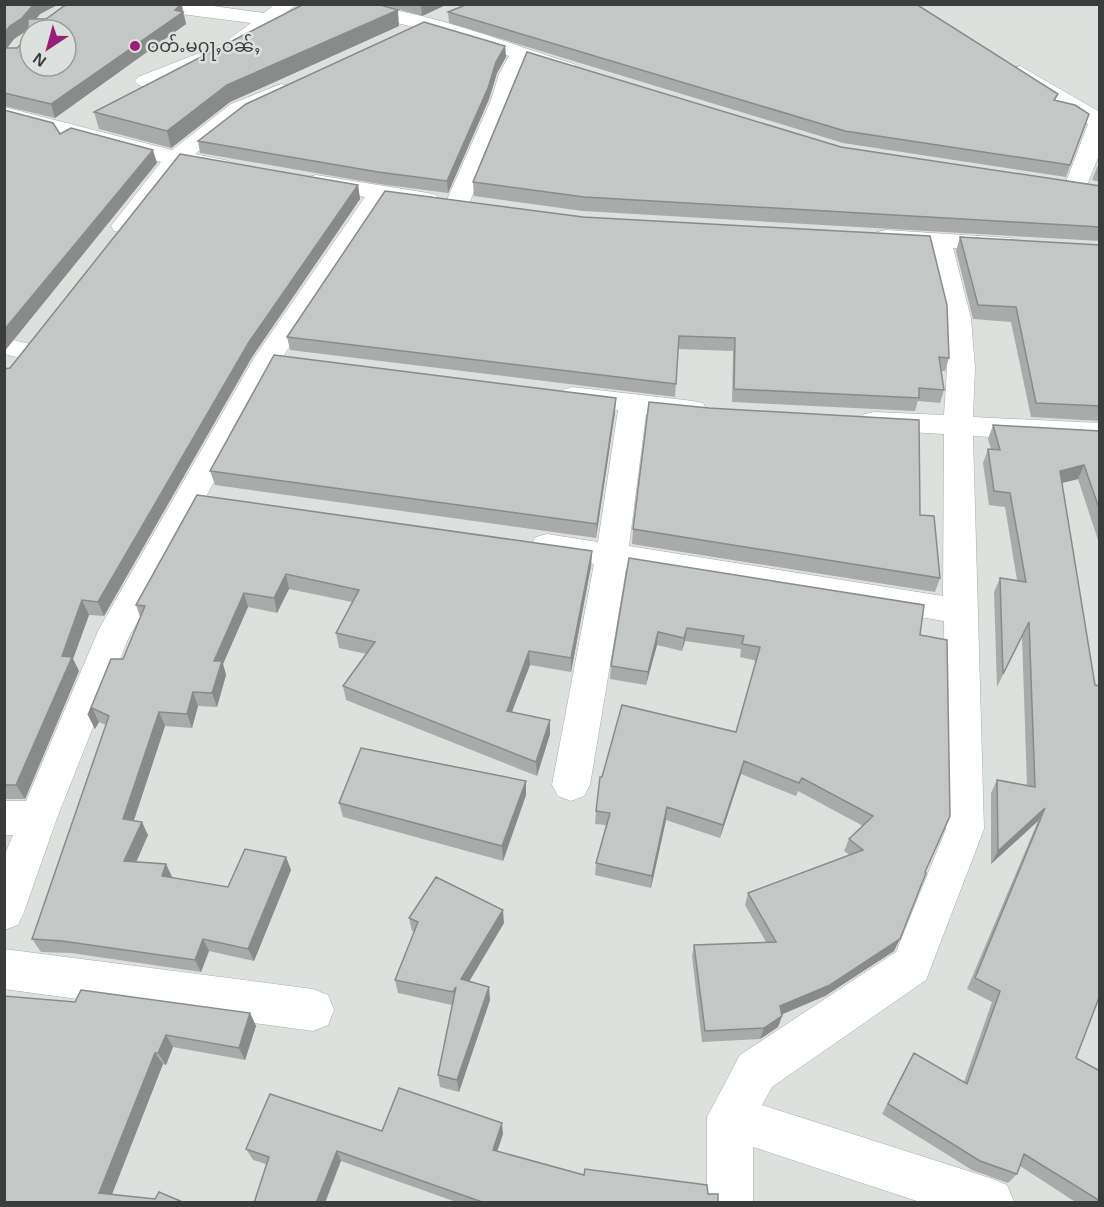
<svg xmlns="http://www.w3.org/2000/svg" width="1104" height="1207" font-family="Arial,'Noto Sans Myanmar',sans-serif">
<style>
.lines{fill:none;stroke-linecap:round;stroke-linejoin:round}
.minor-casing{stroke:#a8acaa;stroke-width:1}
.minor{fill:#fff;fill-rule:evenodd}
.wall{fill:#a8aba9;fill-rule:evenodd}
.shaded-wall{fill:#888b8a}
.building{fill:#c3c7c5;stroke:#888b8a;stroke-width:1.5;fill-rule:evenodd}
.poi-dot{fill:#981f7a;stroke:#dce1de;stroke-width:2}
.labels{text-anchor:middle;stroke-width:5;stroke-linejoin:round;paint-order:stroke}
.far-poi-label{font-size:18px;fill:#3b3d3c;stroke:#dce1de;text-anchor:start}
</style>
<rect width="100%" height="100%" fill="#dce1de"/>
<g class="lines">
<defs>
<path id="minor" d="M141,4H199L264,13L275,4H297L236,52L145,87L138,85L135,81L138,77L222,44L251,23L150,10Z
M336,4C412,4 500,41 574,64L577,68L574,72L567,74L526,62L469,204L465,209H449L445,204L491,100L499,74L509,56L417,28L338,8Z
M1020,66L1100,112V153L1084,192H1068L1064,187L1088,124L1013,76L1010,72L1013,68Z
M281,84L288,86L291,90L288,94L247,114L195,154L229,161L232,166L229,171L221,173L182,166L132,231L123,233L114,231L111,226L161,162L4,120V107L172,150L231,104Z
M316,175L428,193L436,195L440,200L436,205L428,207L386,200L282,358L128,639L57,818L24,912L18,925L4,930V857L13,835H4V801H26L99,629L254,358L365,197L308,187L304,182L308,177Z
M886,230L1011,238L1014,243L1011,248L1002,250L953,248L971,318L975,368L973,417L1100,423V443L973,436L984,829L926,980L772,1087L762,1105L990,1178L1007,1185L1014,1202H920L753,1147V1202H707V1117L740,1055L896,952L946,829L944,621L626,569L590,785L584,796L571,801L558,796L552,785L594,564L536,553L531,545L536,537L547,534L598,542L618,410L562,402L558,396L562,390L572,387L693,401L703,403L707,410L703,417L693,419L646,414L629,546L943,596L944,434L874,430L864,428L860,421L864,414L874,412L944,415L947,368L945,318L928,246L877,242L874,237L877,232Z
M4,338L35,345L39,351L35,357L25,359L4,354Z
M4,949L313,989L328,995L334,1010L328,1025L313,1031L4,989Z"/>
</defs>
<use href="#minor" class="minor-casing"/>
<use href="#minor" class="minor"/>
</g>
<path class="wall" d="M4,4H59L40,14L36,19H46L70,4H182L186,24L55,118L4,106ZM28,29V37L17,48H7L14,39Z
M380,4H448L422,16Z
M448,12L1058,94L1055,101L1089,114L1066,177L843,143L449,23Z
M399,26L230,102L171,148L99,129L94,112Z
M505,46L506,57L497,73L489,99L448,193L379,184L200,153L198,141Z
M841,147L1100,186V241L583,211L474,196L473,182Z
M1100,160V182L1092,180Z
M358,185L360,199L252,357L104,616L89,615L73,659L79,671L25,799H4V369L10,368Z
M583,217L949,358L945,371H941L944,390L940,403L918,401L915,411L732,402L733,351L678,349L675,397L290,350L287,337Z
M960,237L1100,245V421L1031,417L1011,322L973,319L956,251Z
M615,412L596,538L215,485L210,471Z
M993,425L1100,431V546L1078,479L1062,483L1076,1058L1100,1071V1203H1077L1020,1166L1017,1174L1008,1183L972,1170L882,1114L908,1063L914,1053L964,1082L992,1002L967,989L1038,821L991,864V793L997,780L1027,786L1022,636L997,687L994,592L1000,578L1017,580L1005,507L989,505L983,463L988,449H991L988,439Z
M197,495L592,551L591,566L571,672L530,665L512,712L550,734L537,776L346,700L343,686L367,654L339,648L336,633L352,602L289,589L277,613L248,607L223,664L226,675L217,707L198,706L192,728L165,726L134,820L148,835L136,862L166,864L172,877V878L228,887L286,857L291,870L254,961L209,951L201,972L71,953L41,952L32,939L106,725L99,722L95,729L88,715L123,659L140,617L136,605Z
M920,515L940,578L935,592L632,544L633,529Z
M629,558L920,635L925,872L894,951L825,996L782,1014V1016L778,1027L760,1039L702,1042L692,956L694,945L766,942L745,905L748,893L850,855L844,851L849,839L863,826L798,791L796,796L741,774L720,838L666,820L651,888L595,875L596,863L606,825L595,824L596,811L602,777L736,732L757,661L740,657L741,649L685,641L682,651L657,645L646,685L610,679L611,666Z
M526,795L503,861L343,817L339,803Z
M409,918L504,923L469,981L490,1000L459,1092L440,1087L438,1075L452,1005L398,993L395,980L414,932L412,931Z
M75,1002L250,1013L256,1026L245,1060L173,1047L166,1065L163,1064L112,1194L185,1203H4Z
M382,1131L503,1134L497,1151L584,1175L708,1194L718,1203H459L341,1161L266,1164L253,1160L246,1149Z"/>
<path class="shaded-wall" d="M34,4H59L40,14L26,31L14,39L4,52V33L10,26Z
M181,4L186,24L55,118L51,104Z
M422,4H448L422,16L421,5Z
M398,10L399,26L230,102L171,148L167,131L227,85Z
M505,46L506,57L497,73L489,99L448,193L447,181L496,62Z
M153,150L157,163L4,352V330Z
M358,185L360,199L252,357L104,616L98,602L249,342Z
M616,398L615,412L596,538L597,524Z
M1084,465L1078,479L1054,485L1060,471Z
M592,551L591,566L571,672V658Z
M286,574L289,589L277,613L274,598Z
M244,593L248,607L223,664L226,675L217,707L212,693L214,661Z
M82,600L89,615L73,659L79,671L25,799L16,785Z
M687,628L685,641L682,651L684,638Z
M658,632L657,645L646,685L648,672Z
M529,651L530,665L507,724V711Z
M193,692L198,706L192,728L187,714Z
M92,708L99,722L95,729L88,715Z
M159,712L165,726L130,832L123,819Z
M550,720V734L537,776L536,762Z
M744,761L741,774L720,838L723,825Z
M526,781V795L503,861L502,846Z
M667,807L666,820L651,888L652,876Z
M1045,808L1038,821L991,864L998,851Z
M142,822L148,835L131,874L124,861Z
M286,857L291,870L254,961L248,949Z
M166,864L172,877L168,889L162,876Z
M503,910L504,923L463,992L461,979Z
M203,939L209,951L201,972L195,960Z
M900,939L894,951L825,996L776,1017L780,1006Z
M489,987L490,1000L459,1092L457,1080Z
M250,1013L256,1026L245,1060L239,1048Z
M782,1016L778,1027L760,1039L764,1028Z
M166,1035L173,1047L166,1065L158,1053Z
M155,1053L163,1064L109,1202L99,1193Z
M502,1123L503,1134L494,1161L493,1150Z
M337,1151L341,1161L325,1203H316Z"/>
<path class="building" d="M4,4H34L22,18L10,26L4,33Z
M70,4H181L175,10L183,12L51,104L4,93V48H17L28,37V19H46L64,6ZM30,30H66V66H30Z
M304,4H377L398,10L227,85L167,131L94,112Z
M468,4H916L1058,94L1054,100L1075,105L1089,114L1070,165L845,131L448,12Z
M424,22L505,46L496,62L488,88L447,181L378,172L198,141L246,104Z
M527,52L841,147L1100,186V227L584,197L473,182Z
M4,110L53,123L60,134L71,128L153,150L4,330Z
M180,154L358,185L249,342L98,602L82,600L62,656L72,657L16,785H4V369L10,368Z
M385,191L583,217L930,236L947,305L949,358L939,357L944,390L919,388V398L734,389L735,338L679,336L676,384L287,337Z
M960,237L1100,245V406L1036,403L1016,307L978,305Z
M274,355L616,398L597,524L210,471Z
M649,402L709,408L919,420L920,515L934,516L940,578L633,529Z
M993,425L1100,431V511L1084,465L1060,471L1095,685L1100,686V995L1076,1058L1100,1071V1201L1024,1154L1017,1174L980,1161L888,1104L914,1053L967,1084L1000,991L975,978L1045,808L998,851L997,780L1035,787L1029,622L1003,674L1000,578L1026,582L1010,493L994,491L988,449L1000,450Z
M197,495L592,551L571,658L529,651L507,711L550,720L536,762L343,686L375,642L336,633L359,590L286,574L274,598L244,593L214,661H222L212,693L193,692L187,714L159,712L123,819L142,822L124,861L166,864L162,876L228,887L245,849L286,857L248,949L203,939L195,960L62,941L32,939L109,716L92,708L88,715L111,659H123L145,606L136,605Z
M629,558L924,605L920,635L947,640L950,816L925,872L926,873L900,939L830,985L780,1006L782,1016L764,1028L705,1031L694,945L776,942L748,893L863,850L849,839L873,816L802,778L799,783L744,761L723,825L667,807L652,876L596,863L610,813L596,811L600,777H602L622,705L736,732L760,647L742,644L744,636L687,628L684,638L658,632L648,672L611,666Z
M361,748L526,781L502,846L339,803Z
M436,877L503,910L461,979L489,987L457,1080L438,1075L456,987L453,992L395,980L418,922L409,918Z
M81,990L250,1013L239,1048L166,1035L158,1053H155L99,1193L155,1199L159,1192L185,1203H4V996L75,1002Z
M399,1088L502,1123L493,1150L584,1175L585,1169L707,1185L708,1194H718V1203H485L337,1151L316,1203H254L269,1157L246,1149L270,1094L382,1131Z"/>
<circle class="poi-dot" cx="135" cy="46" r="6"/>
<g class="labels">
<g class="far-poi-label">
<text x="147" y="52">ဝတ်ႉမႁႃႇဝၼ်ႇ</text>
</g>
</g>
<rect width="1104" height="1207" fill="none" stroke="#3b3d3c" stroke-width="12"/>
<g transform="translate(48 48) rotate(216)"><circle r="28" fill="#dce1de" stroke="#9c9f9d" stroke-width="1.5"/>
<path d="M0-4.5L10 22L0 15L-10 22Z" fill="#981f7a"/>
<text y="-9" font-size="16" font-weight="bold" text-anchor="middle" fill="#3b3d3c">N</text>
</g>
</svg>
